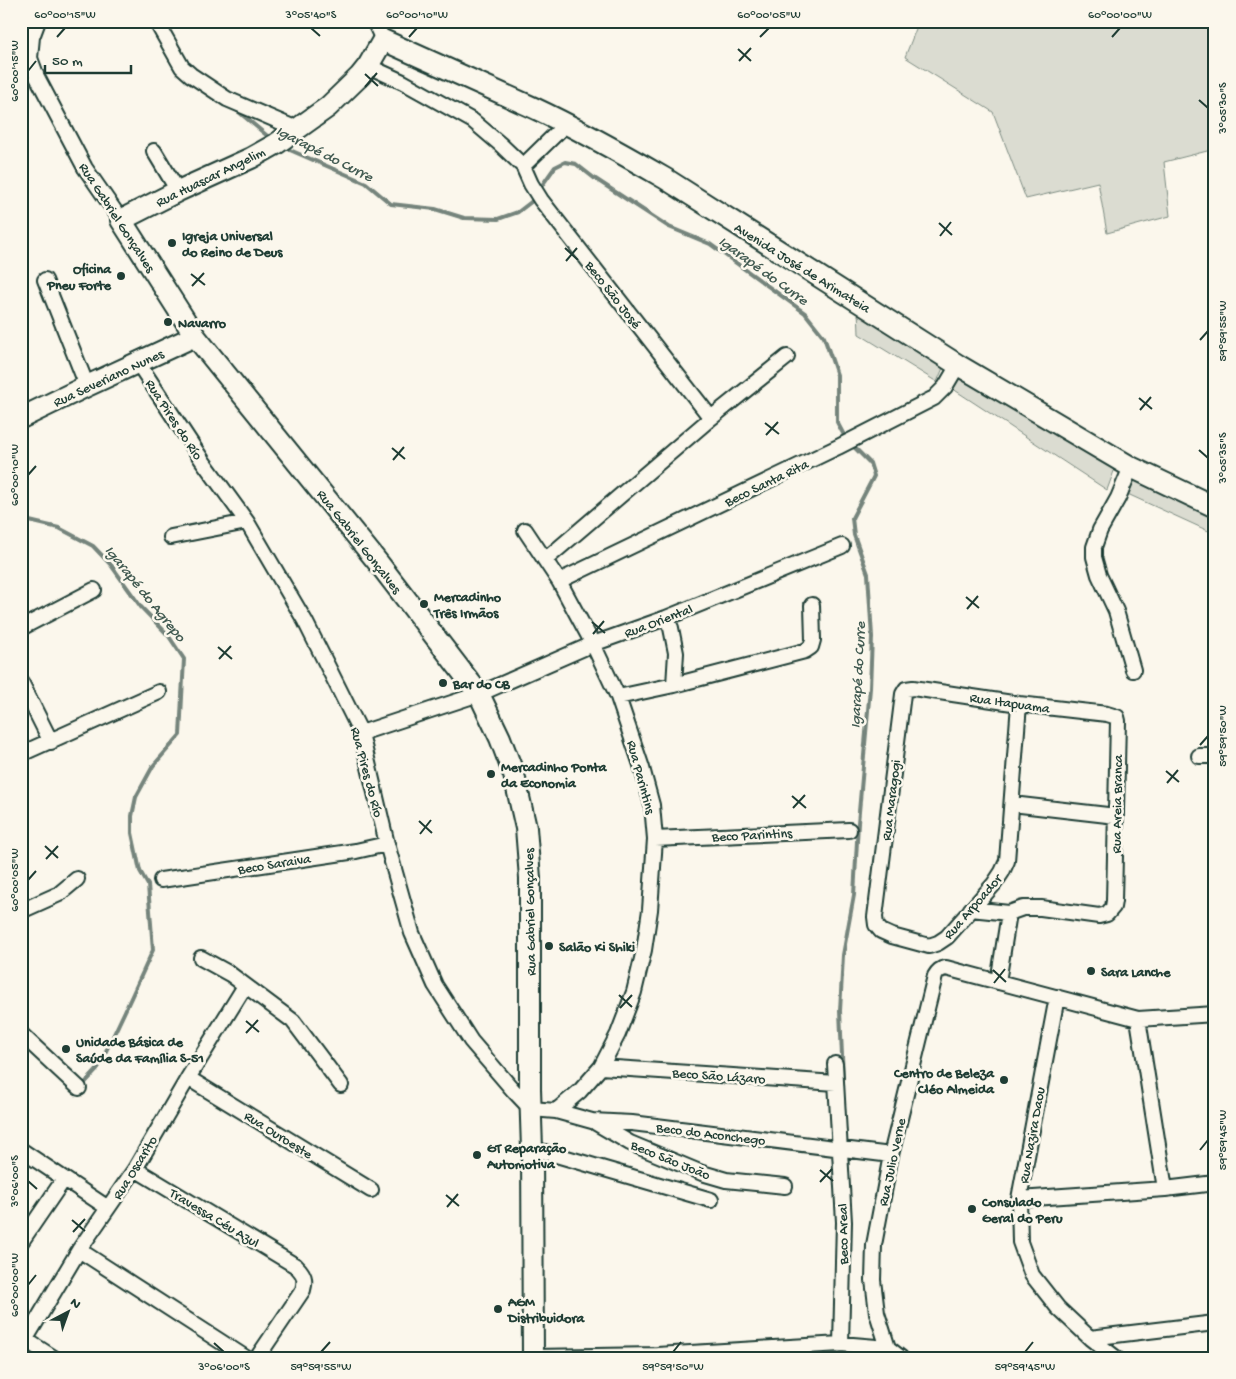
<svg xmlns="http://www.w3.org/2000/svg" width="1236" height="1379" font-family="'Gochi Hand',sans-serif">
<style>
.green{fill:#dbdcd1;stroke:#7d8c82}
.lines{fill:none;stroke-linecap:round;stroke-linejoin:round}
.stream{stroke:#74847b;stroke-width:4}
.street-casing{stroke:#1f3d34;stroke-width:18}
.secondary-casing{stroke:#1f3d34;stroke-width:24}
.street{stroke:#fbf7ec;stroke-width:14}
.secondary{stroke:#fbf7ec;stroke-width:20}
.ticks{fill:none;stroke:#1f3d34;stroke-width:2}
.poi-dot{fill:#1f3d34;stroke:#fbf7ec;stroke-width:2}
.labels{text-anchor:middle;stroke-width:5;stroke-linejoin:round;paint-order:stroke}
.street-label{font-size:14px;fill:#1f3d34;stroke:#fbf7ec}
.poi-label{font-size:14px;font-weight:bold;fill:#1f3d34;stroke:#fbf7ec;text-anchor:start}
.water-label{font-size:15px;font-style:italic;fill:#425b52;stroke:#fbf7ec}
.neatline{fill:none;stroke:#1f3d34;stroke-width:2}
.ticks-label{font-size:12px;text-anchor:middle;fill:#1f3d34}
</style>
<rect width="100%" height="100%" fill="#fbf7ec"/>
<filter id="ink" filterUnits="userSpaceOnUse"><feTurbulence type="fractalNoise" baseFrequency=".02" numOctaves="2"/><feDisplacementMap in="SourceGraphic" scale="10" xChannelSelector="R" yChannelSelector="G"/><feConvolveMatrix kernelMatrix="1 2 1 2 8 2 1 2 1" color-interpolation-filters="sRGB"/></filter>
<g filter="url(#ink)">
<path class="green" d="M919,21H1215V149L1164,162L1170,216L1107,233L1098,182L1026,199L993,112L905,57Z
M858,309L942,361L943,368L937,382L859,334Z
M960,370L1117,463L1107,490L950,387Z
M1129,470L1215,510V534L1121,491Z"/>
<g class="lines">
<path class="stream" d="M234,108L271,139
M283,147L366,183L391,204L435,209L464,218L498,219L518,212L531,202L534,197
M538,191L555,167L565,162L576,164L594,178L669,227L710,244L805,313L824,337L837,375V422L846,439
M21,519L59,528L93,546L111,565L141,607L168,635L184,659L180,735L153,766L136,797L132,816V833L140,871L148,885L153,950L124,1013L97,1070L83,1085
M843,1078L840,1011L843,955L854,895L858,823L870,688L872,637L868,574L854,535L852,518L874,476L870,463L851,444"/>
<defs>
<path id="street" d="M38,21L32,37L30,58L37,77L85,168L121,220
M156,21L182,67L191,75L227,99L297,129
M374,21L383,40
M368,66L403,82L473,121L500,144L523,166L531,184L541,200L711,418
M154,151L178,191
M523,166L565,125
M45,280L87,386
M138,363L202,460L247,522L305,621L361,733L387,844L412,933L435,985L471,1041L513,1090L531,1109L556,1111L592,1121L632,1123L891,1155
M1131,467L1118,498L1100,530L1094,547V557L1099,575L1116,611L1133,670
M525,530L559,581L593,644L618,697L642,768L652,805L655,839L650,910L644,950L634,992L618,1034L601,1067L580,1091L556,1111
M171,537L247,522
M545,560L711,418L787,357
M559,581L838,447L934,398L945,387L958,365
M666,618L671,628L676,653L674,685L805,651L811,647L813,640L812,605
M21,628L94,590
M21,682L51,742
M618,697L674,685
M361,733L479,694L593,644L666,618L842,546
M21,754L159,692
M1199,756H1215
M1012,804L1116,816
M655,839L849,830
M161,880L356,851L387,844
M971,909L1009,913L1023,908H1041L1099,916L1107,914L1113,907L1114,901L1118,721L1117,717L1107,714L1019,704L913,688L906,689L903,694L875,917L876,925L881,931L892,936L929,946L938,943L947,937L994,884L1002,872L1007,861L1019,704
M21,911L59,894L77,879
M201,958L230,974L293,1021L341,1085
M998,982L1009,913
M1057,997L1019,1199L1020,1242L1032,1275L1058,1308L1090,1338L1116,1358
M1138,1019L1165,1189
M21,1034L79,1088
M835,1064L844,1222L841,1344
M601,1067L836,1083
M188,1078L371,1190
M596,1123L630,1143L702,1173L726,1180L785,1186
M532,1149L553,1154L711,1200
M21,1150L108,1208
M135,1169L296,1266C304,1274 306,1279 303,1290L257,1358
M1019,1199L1165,1189L1215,1183
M21,1242L64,1179
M79,1250L246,1358
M1090,1338L1215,1323
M26,1340L54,1358
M21,1347L79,1250L135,1169L188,1078L245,986
M533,1357L657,1355L841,1344L888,1348
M901,1358L888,1348L877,1313L873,1280L874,1245L891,1155L935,976C938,971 940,969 946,968L1138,1019L1215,1014"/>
<path id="secondary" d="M21,418L87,386L195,336
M533,1358L532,1149L530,1089V878L526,828L514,775L500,738L479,694L380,565L195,336L121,220L178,191L251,158L276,144L328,107L360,76L368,66L383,40C433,63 484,85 534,108C579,129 623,154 666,179L958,365L1131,467L1215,507"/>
</defs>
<use href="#street" class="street-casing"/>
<use href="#secondary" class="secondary-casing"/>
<use href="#street" class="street"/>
<use href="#secondary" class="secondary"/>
</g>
</g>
<path class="ticks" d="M311,28L320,36M57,37L65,28M409,37L417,28M760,37L769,28M1112,37L1120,28M738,49L751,61M739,61L751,48M28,71L36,61M365,74L378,86M365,87L377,73M1199,100L1208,108M939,223L952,235M940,236L951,222M565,248L578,260M566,261L577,248M191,274L205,285M192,286L204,273M1200,340L1208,331M1139,398L1152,409M1140,410L1151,397M765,423L779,434M766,435L778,422M392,448L405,459M1199,450L1208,458M393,460L404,447M28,475L36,466M966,597L979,608M967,609L978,596M592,622L605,633M593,634L604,621M218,647L232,659M219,659L231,646M1200,745L1208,736M1166,771L1179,782M1167,783L1178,770M792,796L806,808M793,808L805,795M419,821L432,833M420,834L431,820M45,846L58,858M46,859L58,846M28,880L36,871M993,970L1006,982M994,983L1005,969M619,995L632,1007M620,1008L632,995M246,1021L259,1032M246,1033L258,1020M1200,1150L1208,1140M820,1170L833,1181M28,1181L37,1189M820,1182L832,1169M446,1195L459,1206M447,1207L458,1194M72,1220L85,1231M73,1232L85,1219M28,1285L36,1275M214,1343L224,1352M321,1352L330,1342M673,1352L681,1342M1025,1352L1033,1342"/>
<g class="poi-dot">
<circle cx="172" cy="243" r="5"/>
<circle cx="121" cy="276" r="5"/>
<circle cx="168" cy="322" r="5"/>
<circle cx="424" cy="604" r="5"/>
<circle cx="443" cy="683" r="5"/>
<circle cx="491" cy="774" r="5"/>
<circle cx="549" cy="946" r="5"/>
<circle cx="1091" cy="971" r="5"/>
<circle cx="66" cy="1049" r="5"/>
<circle cx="1004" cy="1080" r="5"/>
<circle cx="477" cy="1155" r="5"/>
<circle cx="972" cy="1209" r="5"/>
<circle cx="498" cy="1309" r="5"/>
</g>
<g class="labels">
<g class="street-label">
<text transform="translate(210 176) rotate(-26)" y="5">Rua Huascar Angelim</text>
<text transform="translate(118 217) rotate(57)" y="5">Rua Gabriel Gonçalves</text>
<text transform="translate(803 267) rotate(32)" y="5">Avenida José de Arimateia</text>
<text transform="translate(614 294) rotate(52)" y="5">Beco São José</text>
<text transform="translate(108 377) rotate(-25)" y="5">Rua Severiano Nunes</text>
<text transform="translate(175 419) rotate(57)" y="5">Rua Pires do Río</text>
<text transform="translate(766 482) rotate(-26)" y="5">Beco Santa Rita</text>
<text transform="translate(360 541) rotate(52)" y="5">Rua Gabriel Gonçalves</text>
<text transform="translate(658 620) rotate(-21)" y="5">Rua Oriental</text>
<text transform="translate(1010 702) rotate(8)" y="5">Rua Itapuama</text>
<text transform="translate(368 772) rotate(75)" y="5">Rua Pires do Río</text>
<text transform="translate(642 777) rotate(75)" y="5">Rua Parintins</text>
<text transform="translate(890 800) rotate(-83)" y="5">Rua Maragogi</text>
<text transform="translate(1116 804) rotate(-89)" y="5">Rua Areia Branca</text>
<text transform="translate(752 834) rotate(-3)" y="5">Beco Parintins</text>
<text transform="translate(274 863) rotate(-9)" y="5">Beco Saraiva</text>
<text transform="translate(972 906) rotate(-49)" y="5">Rua Arpoador</text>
<text transform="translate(529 912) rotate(-91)" y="5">Rua Gabriel Gonçalves</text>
<text transform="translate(719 1075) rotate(4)" y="5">Beco São Lázaro</text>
<text transform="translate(711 1133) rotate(7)" y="5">Beco do Aconchego</text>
<text transform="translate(279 1134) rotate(32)" y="5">Rua Ouroeste</text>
<text transform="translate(1031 1135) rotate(-80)" y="5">Rua Nazira Daou</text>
<text transform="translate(671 1159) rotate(22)" y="5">Beco São João</text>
<text transform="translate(891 1162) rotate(-78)" y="5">Rua Julio Verne</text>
<text transform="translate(134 1167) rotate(-58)" y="5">Rua Oscarito</text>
<text transform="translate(215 1217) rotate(31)" y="5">Travessa Céu Azul</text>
<text transform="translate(842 1234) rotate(-91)" y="5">Beco Areal</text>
</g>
<g class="poi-label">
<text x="182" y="240">Igreja Universal<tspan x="182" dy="16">do Reino de Deus</tspan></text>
<text x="111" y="273" text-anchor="end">Oficina<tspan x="111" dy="16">Pneu Forte</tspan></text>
<text x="178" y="327">Navarro</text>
<text x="434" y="601">Mercadinho<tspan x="434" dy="16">Três Irmãos</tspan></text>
<text x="453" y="688">Bar do CB</text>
<text x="501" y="771">Mercadinho Ponta<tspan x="501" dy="16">da Economia</tspan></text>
<text x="559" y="951">Salão Ki Shiki</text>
<text x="1101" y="976">Sara Lanche</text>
<text x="76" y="1046">Unidade Básica de<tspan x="76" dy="16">Saúde da Família S-51</tspan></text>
<text x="994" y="1077" text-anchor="end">Centro de Beleza<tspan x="994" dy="16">Cléo Almeida</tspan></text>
<text x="487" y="1152">GT Reparação<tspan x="487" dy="16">Automotiva</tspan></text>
<text x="982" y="1206">Consulado<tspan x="982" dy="16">Geral do Peru</tspan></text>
<text x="508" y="1306">AGM<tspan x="508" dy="16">Distribuidora</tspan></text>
</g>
<g class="water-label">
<text transform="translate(325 153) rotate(27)" y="5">Igarapé do Curre</text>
<text transform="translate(764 270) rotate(36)" y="5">Igarapé do Curre</text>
<text transform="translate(146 593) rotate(51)" y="5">Igarapé do Agrepo</text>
<text transform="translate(857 675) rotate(-87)" y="5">Igarapé do Curre</text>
</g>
</g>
<rect width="1236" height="1379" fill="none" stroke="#fbf7ec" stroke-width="55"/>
<g transform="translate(68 1312) rotate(41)" stroke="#fbf7ec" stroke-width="4" paint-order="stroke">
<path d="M0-4L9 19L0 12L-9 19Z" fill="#1f3d34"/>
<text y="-8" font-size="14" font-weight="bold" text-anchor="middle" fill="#1f3d34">N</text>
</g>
<path d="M45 65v8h86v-8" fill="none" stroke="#1f3d34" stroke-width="2.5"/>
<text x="52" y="65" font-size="15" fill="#1f3d34" stroke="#fbf7ec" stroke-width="4" paint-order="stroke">50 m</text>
<rect x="28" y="28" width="1180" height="1324" class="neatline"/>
<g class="ticks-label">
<text x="65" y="18">60°00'15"W</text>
<text x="311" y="18">3°05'40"S</text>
<text x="417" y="18">60°00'10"W</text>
<text x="769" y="18">60°00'05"W</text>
<text x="1120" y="18">60°00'00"W</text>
<text transform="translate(14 71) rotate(-90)" y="4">60°00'15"W</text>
<text transform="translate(1222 108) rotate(-90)" y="4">3°05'30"S</text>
<text transform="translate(1222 331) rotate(-90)" y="4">59°59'55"W</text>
<text transform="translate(1222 458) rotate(-90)" y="4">3°05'35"S</text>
<text transform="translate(14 475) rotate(-90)" y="4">60°00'10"W</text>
<text transform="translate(1222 736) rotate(-90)" y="4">59°59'50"W</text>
<text transform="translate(14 880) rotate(-90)" y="4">60°00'05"W</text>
<text transform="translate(1222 1140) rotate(-90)" y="4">59°59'45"W</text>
<text transform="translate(14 1181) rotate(-90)" y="4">3°06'00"S</text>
<text transform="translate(14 1285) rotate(-90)" y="4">60°00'00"W</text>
<text x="224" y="1370">3°06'00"S</text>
<text x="321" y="1370">59°59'55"W</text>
<text x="673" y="1370">59°59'50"W</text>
<text x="1025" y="1370">59°59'45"W</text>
</g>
</svg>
